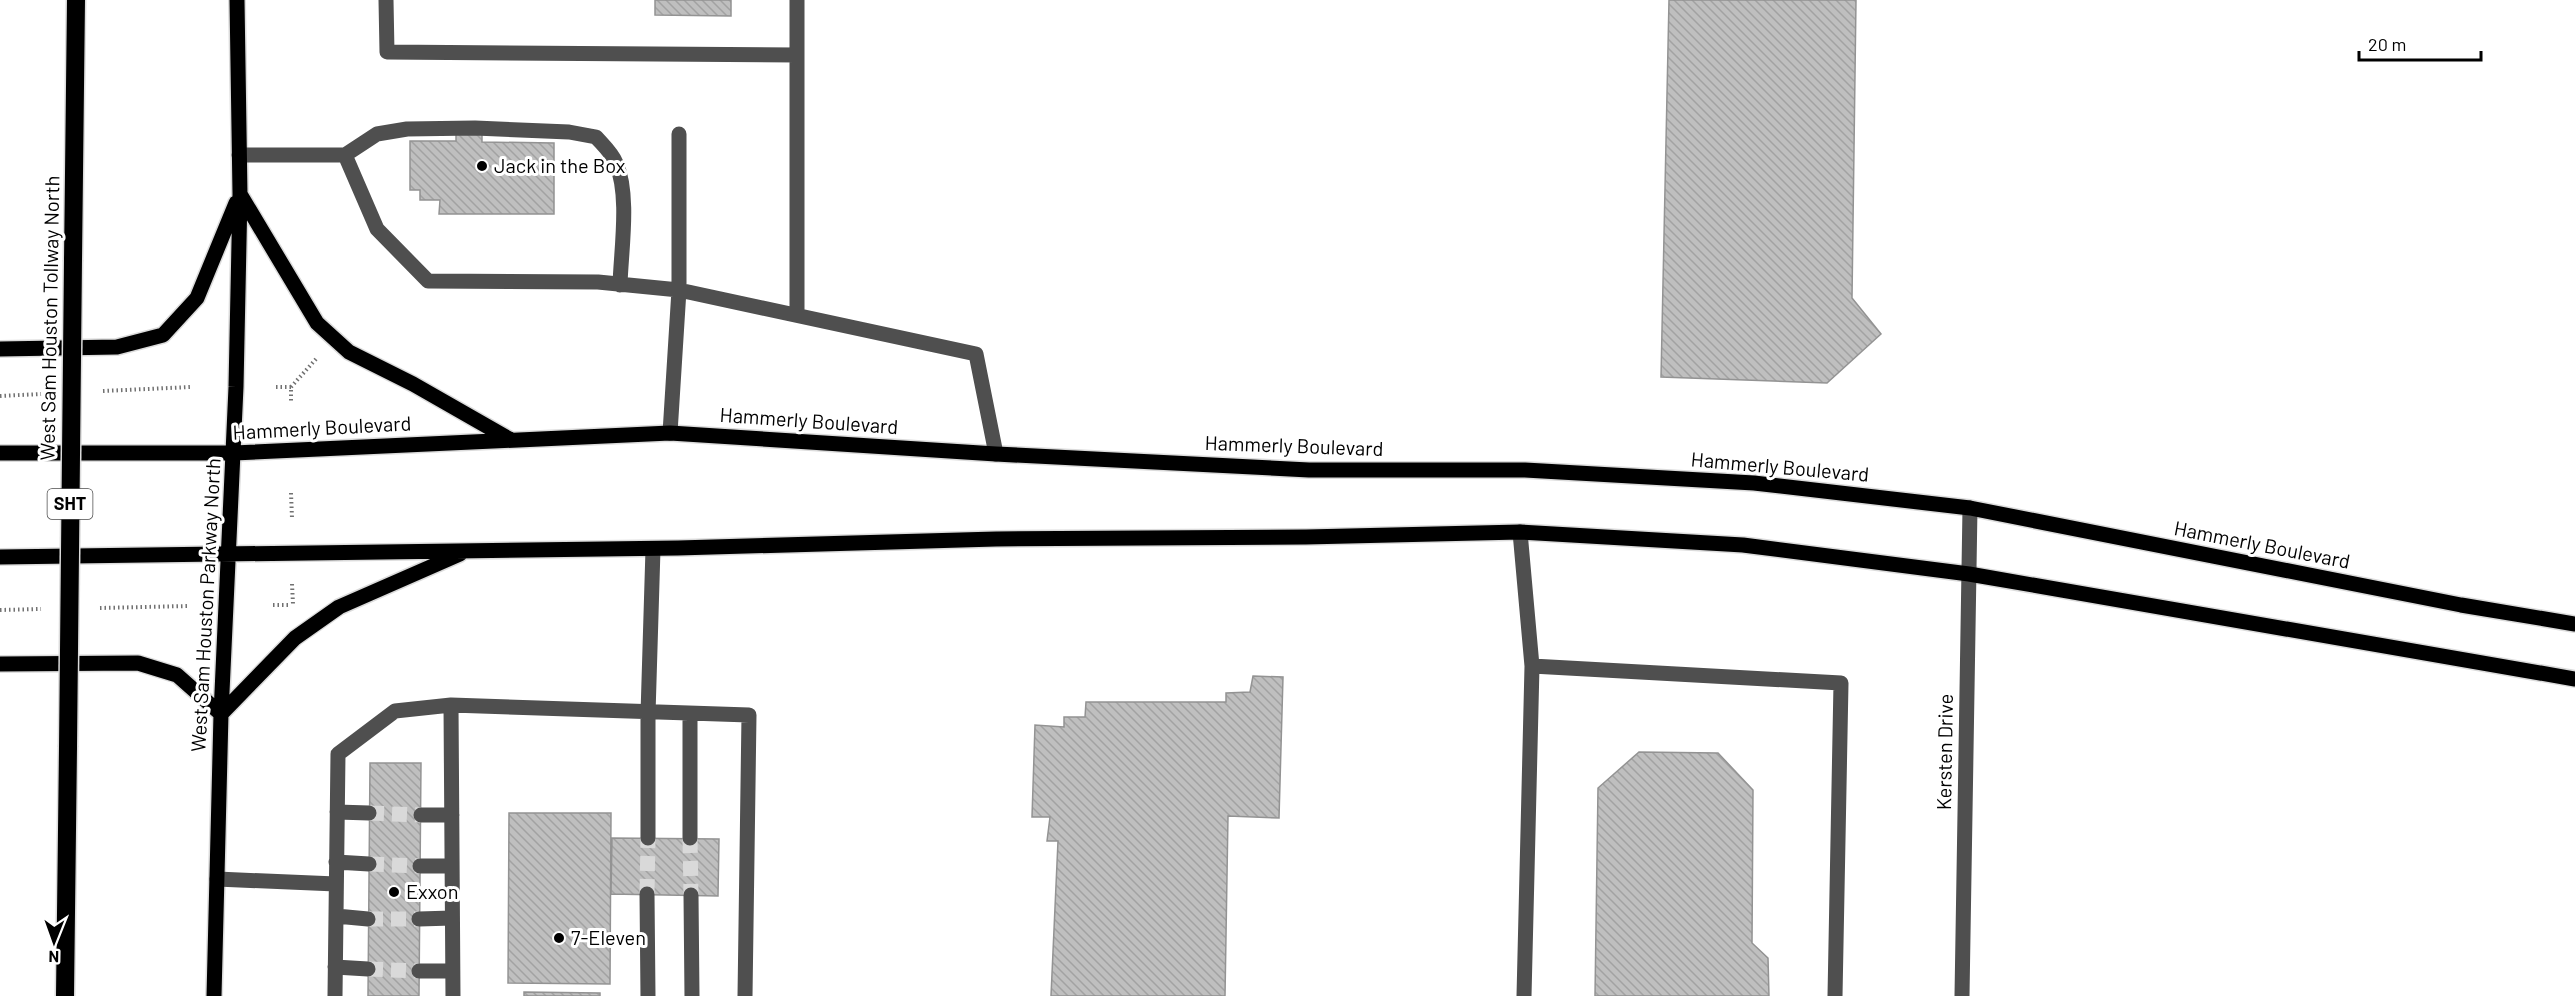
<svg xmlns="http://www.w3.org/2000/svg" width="2575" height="996" font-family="Barlow,sans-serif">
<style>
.building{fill:url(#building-back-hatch);stroke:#939393;stroke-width:1.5}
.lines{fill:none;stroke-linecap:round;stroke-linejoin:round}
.minor-tunnel{stroke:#d9d9d9;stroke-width:15;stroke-dasharray:15 8;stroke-linecap:butt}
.major-casing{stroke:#dbdbdb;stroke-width:18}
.highway-casing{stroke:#dbdbdb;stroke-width:21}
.path{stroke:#717171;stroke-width:4;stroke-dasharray:1.5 3;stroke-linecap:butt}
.minor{stroke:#4f4f4f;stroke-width:15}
.major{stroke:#000;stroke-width:15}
.highway{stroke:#000;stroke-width:18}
.highway-bridge-casing{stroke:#dbdbdb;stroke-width:21;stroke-linecap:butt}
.highway-bridge{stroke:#000;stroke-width:18}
.poi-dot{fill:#000;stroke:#fff;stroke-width:2}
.labels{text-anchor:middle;stroke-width:6;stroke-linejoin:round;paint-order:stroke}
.shield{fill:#fff;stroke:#4c4c4c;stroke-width:1.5}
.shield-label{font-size:18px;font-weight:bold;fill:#000}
.poi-label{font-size:20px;fill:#000;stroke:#fff;text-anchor:start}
.street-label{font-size:20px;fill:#000;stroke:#fff}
</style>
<defs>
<pattern id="building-back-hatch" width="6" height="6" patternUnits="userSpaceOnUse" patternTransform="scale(1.5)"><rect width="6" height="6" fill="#bfbfbf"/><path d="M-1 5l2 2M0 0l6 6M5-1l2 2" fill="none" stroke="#a2a2a2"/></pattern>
</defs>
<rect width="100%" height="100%" fill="#fff"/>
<path class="building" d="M655,0H731V16L655,15Z
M1669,0H1856L1852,298L1881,334L1827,383L1661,377Z
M482,131V142L554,143V214H439L440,200H420V190H410V141H456V132Z
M1253,676L1283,677L1279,818L1228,816L1225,996H1051L1058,841H1047L1050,817H1032L1035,725L1064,727V717H1085L1086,702H1226V693L1250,692Z
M1639,752L1718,753L1753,790L1752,943L1768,958L1769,996H1595L1598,788Z
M370,763H421L419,996H368Z
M509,813H611L610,984L508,983Z
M612,838L719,839L718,896L611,894Z
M524,992L600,993V996H524Z"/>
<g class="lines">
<path class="minor-tunnel" d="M369,813L421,815
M690,838L691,895
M369,864L420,866
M647,894L648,838
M368,919H419
M368,969L419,971"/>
<defs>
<path id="major" d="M240,194L317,323L349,352L413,384L511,440
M0,349L117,347L163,335L197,298L236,203
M0,453H234L670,433L996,454L1309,470H1525L1754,483L1970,508L2461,605L2575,624
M0,557L678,548L996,539L1306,537L1520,532L1743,545L1969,574L2575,679
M0,664L138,663L177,675L221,714
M221,714L295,638L339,607L460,554
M214,996L221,714L236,387L240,194L237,0"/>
<path id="highway" d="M73,260L76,0
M65,996L68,747"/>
</defs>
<use href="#major" class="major-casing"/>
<use href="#highway" class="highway-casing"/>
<path class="path" d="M276,387H291V402
M291,387L316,359
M103,391L191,387
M0,396L41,394
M291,493L292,518
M292,584L293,604
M273,605H290
M100,608L188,606
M0,610L41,609"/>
<path class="minor" d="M386,0L387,52L797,55
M239,155H345L377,229L428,281L598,282L679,290L976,354L996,454
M345,155L377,134L407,129L475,128L569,132L596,137C603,145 612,153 616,163C630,195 621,250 620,285
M797,315V0
M670,433L679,290V134
M1520,532L1532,666L1524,996
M1532,666L1841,683L1835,996
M451,705L453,996
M690,714V838
M337,812L369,813
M421,815H452
M648,838V714L653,549
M336,862L369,864
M420,866H452
M217,879L336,884
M647,894L648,996
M691,895L692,996
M336,916L368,919
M419,919L452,918
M335,967L368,969
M419,971H452
M335,996L338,754L395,711L451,705L749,715L745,996
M1962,996L1970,508"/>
<use href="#major" class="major"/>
<use href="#highway" class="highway"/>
<defs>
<path id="highway-bridge" d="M68,747L73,260"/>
</defs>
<use href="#highway-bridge" class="highway-bridge-casing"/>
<use href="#highway-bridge" class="highway-bridge"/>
</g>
<g class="poi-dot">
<circle cx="482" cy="166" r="6"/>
<circle cx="394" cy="892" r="6"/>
<circle cx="559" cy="938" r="6"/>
</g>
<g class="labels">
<rect class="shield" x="47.5" y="489" width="45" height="30" rx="4.5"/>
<g class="shield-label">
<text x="70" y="510">SHT</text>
</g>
<g class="poi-label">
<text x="494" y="173">Jack in the Box</text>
<text x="406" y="899">Exxon</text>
<text x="571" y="945">7-Eleven</text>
</g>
<g class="street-label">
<text transform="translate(50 318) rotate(-89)" y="7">West Sam Houston Tollway North</text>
<text transform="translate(809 421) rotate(4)" y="7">Hammerly Boulevard</text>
<text transform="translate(322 428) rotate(-3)" y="7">Hammerly Boulevard</text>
<text transform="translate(1294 446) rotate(2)" y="7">Hammerly Boulevard</text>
<text transform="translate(1780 467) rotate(5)" y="7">Hammerly Boulevard</text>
<text transform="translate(2262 545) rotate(11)" y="7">Hammerly Boulevard</text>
<text transform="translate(206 605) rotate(-87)" y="7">West Sam Houston Parkway North</text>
<text transform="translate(1945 752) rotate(-89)" y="7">Kersten Drive</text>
</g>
</g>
<g transform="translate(54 942) rotate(181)" stroke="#ffffff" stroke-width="4.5" paint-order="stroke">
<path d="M0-4.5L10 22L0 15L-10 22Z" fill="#000000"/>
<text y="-9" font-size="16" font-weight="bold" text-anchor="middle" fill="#000000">N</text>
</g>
<path d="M2359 51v9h122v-9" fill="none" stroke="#000000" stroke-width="3"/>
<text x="2368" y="51" font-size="18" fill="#000000" stroke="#ffffff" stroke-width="4.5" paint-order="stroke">20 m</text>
</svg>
